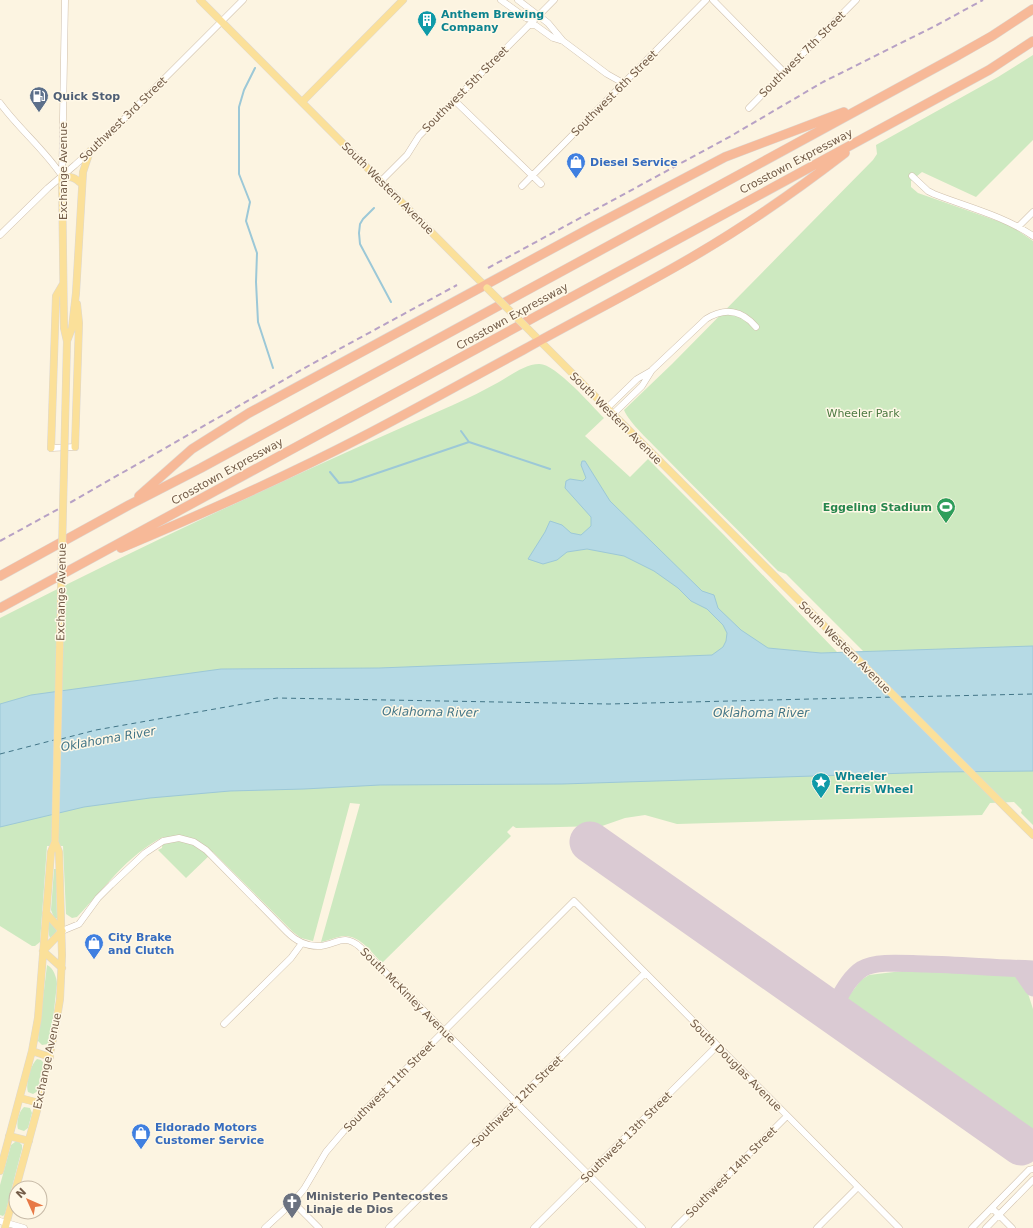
<svg xmlns="http://www.w3.org/2000/svg" width="1033" height="1228" font-family="'DejaVu Sans',sans-serif">
<style>
.green{fill:#cde9c0}
.water{fill:#b6dae5;stroke:#9cc8d7}
.lines{fill:none;stroke-linecap:round;stroke-linejoin:round}
.stream{stroke:#9cc8d7;stroke-width:2}
.ferry{stroke:#427587;stroke-width:1;stroke-dasharray:5 4;stroke-linecap:butt}
.taxiway{stroke:#dacad3;stroke-width:17}
.runway{stroke:#dacad3;stroke-width:41}
.minor-casing{stroke:#cfbfab;stroke-width:7}
.major-casing{stroke:#ddd8d3;stroke-width:8}
.highway-casing{stroke:#ddd8d3;stroke-width:10}
.minor{stroke:#fff;stroke-width:6}
.major{stroke:#fbe099;stroke-width:7}
.highway{stroke:#f7b998;stroke-width:9}
.rail{stroke:#b7a1c5;stroke-width:2;stroke-dasharray:6 4;stroke-linecap:butt}
.major-bridge-casing{stroke:#ddd8d3;stroke-width:8;stroke-linecap:butt}
.major-bridge{stroke:#fbe099;stroke-width:7}
.labels{text-anchor:middle;stroke-width:3;stroke-linejoin:round;paint-order:stroke}
.culture-label{font-size:11px;font-weight:bold;fill:#0d838f;stroke:#fff8e7;text-anchor:start}
.street-label{font-size:11px;fill:#735c48;stroke:#fff8e7}
.service-label{font-size:11px;font-weight:bold;fill:#4e5e75;stroke:#fff8e7;text-anchor:start}
.shop-label{font-size:11px;font-weight:bold;fill:#366cbe;stroke:#fff8e7;text-anchor:start}
.park-label{font-size:11px;fill:#4c7941;stroke:#fff8e7}
.leisure-label{font-size:11px;font-weight:bold;fill:#27864d;stroke:#fff8e7;text-anchor:end}
.worship-label{font-size:11px;font-weight:bold;fill:#5b616d;stroke:#fff8e7;text-anchor:start}
.water-label{font-size:12px;font-style:italic;fill:#427587;stroke:#fff8e7}
</style>
<rect width="100%" height="100%" fill="#fcf4e1"/>
<path class="green" d="M1033,55V140L976,197L922,172L911,181V187L918,193L1006,224L1017,230L1033,241V825L1021,813L1022,810L1014,802L990,803L982,815L677,824L645,815L625,818L602,826L516,828L513,826L507,832L511,836L382,963C371,952 360,935 343,936C335,937 328,941 321,942L360,804L350,803L313,941L301,938L293,932L213,852L186,878L158,850L162,848L163,837C127,855 104,889 77,917L72,918L66,914L63,846H47L40,942L35,946H32L0,926V618C149,542 300,472 453,405C469,398 484,390 499,382C511,375 526,364 539,364C555,363 592,406 604,418L585,436L630,477L648,459L724,535L837,652L863,651L786,574L778,571C740,532 700,493 662,454C651,442 630,424 624,410L672,364L873,160L877,154L876,145L998,77Z
M54,869H56L57,918L55,920L51,910Z
M49,922L57,927L56,933L50,938L49,935Z
M47,965C53,967 57,978 57,984L52,1028L48,1044L42,1045L38,1041Z
M919,969L1016,973L1023,978L1033,1009V1130L1022,1132L845,1001L861,980L869,975Z
M37,1059L41,1060L44,1063L38,1091L33,1094L28,1092C25,1084 31,1064 37,1059Z
M24,1107L30,1108L32,1113L28,1128L24,1131L18,1129C16,1123 19,1111 24,1107Z
M15,1142H19L22,1145V1149L5,1214L3,1216L0,1215V1185L11,1145Z"/>
<path class="water" d="M582,461H585L610,501L702,591L714,595L718,608L741,630L768,648L821,653L1033,646V771L940,772L562,784L380,785L304,789L230,791L150,798L84,807L0,827V704L31,695L221,669L379,668L712,655L723,647L726,641L727,633L723,625L707,609L691,601L678,588L654,571L624,556L587,549L567,552L557,560L543,564L528,559L545,532L550,521L562,525L571,533L581,535L591,526V517L565,488L566,481L570,479L583,481L586,478L581,465Z"/>
<g class="lines">
<path class="stream" d="M255,68L244,90L239,107V174L250,202L246,221L257,253L256,282L258,322L273,368
M374,208L363,219L360,224L359,233L360,244L391,302
M461,431L469,442L550,469
M330,472L339,483L351,482L469,442"/>
<path class="ferry" d="M901,697L1033,694
M61,739L96,730L277,698L609,704L892,697
M0,754L54,740"/>
<path class="taxiway" d="M1020,969L1033,988
M831,1011C840,997 848,978 862,969C877,960 908,964 926,964C961,965 997,968 1033,969"/>
<path class="runway" d="M590,842L1021,1145"/>
<defs>
<path id="minor" d="M501,0L526,18L531,19L535,17
M518,0L548,23L563,41
M713,0L784,72
M529,25H535L553,38L563,41L607,74L623,83
M454,100L541,184
M0,103C19,129 44,149 62,176
M749,108L856,0
M62,176L65,0
M912,176L928,191L934,194C967,207 1004,216 1033,236
M381,181L407,155L419,136L427,128L554,0
M522,186L706,0
M1019,226L1033,212
M0,235L48,188L75,165L110,133L243,0
M607,408L637,379L651,371
M613,414L642,386L652,370L706,319C725,307 742,310 756,327
M51,448L75,447
M62,931L79,924L98,898L111,885L145,853L163,841L179,838L194,842L206,850L287,932C296,941 308,947 321,946C337,944 344,933 360,947L642,1228
M224,1024L291,958L302,943
M293,1202L319,1228
M992,1208L1012,1228
M0,1221L24,1228
M265,1228L293,1202L304,1189L326,1152L343,1132L574,901L899,1228
M389,1228L645,973
M534,1228L717,1046
M675,1228L787,1116
M817,1228L858,1187
M972,1228L1029,1170L1033,1169
M986,1228L1033,1180"/>
<path id="major" d="M200,0L487,288
M302,102L403,0
M533,334L1033,835
M67,341L72,328L76,293L83,172L90,151
M67,341L64,328L62,176C71,176 75,178 82,184
M75,447L79,323L77,304
M51,448L56,296L63,284
M46,913L62,931
M43,951L62,931
M43,951L62,968
M32,1051L50,1057
M20,1098L39,1103
M9,1136L29,1141
M0,1171L32,1051L38,1018L51,852L55,842
M5,1228L39,1103L55,1030L60,999L62,955L59,852L55,842"/>
<path id="highway" d="M139,496L192,449L249,413L594,226L725,157L844,112
M121,548C202,514 283,478 362,437C416,409 469,379 523,350C580,318 638,289 694,256C747,225 797,190 845,153
M0,576L129,505L201,468L955,57L992,36L1033,9
M0,608L989,70L1033,41"/>
</defs>
<use href="#minor" class="minor-casing"/>
<use href="#major" class="major-casing"/>
<use href="#highway" class="highway-casing"/>
<use href="#minor" class="minor"/>
<use href="#major" class="major"/>
<use href="#highway" class="highway"/>
<path class="rail" d="M488,268L731,136L823,82L937,25L983,0
M0,541L73,501L310,365L457,285"/>
<defs>
<path id="major-bridge" d="M487,288L533,334
M55,842L67,341"/>
</defs>
<use href="#major-bridge" class="major-bridge-casing"/>
<use href="#major-bridge" class="major-bridge"/>
</g>
<defs>
<symbol id="building-pin" viewBox="-11 -11 22 30"><path d="M0 17L-7.5 6A9.5 9.5 0 1 1 7.5 6Z" fill="#0f9aa8" stroke="#fff8e7"/><path d="M-4-6H4V6H1V3H-1V6H-4ZM-2.5-4.3h1.7v1.8h-1.7ZM.8-4.3h1.7v1.8H.8ZM-2.5-1h1.7V.8h-1.7ZM.8-1h1.7V.8H.8Z" fill="#fff"/></symbol>
<symbol id="fuel-pin" viewBox="-11 -11 22 30"><path d="M0 17L-7.5 6A9.5 9.5 0 1 1 7.5 6Z" fill="#5c6f8a" stroke="#fff8e7"/><path d="M-5.5-6h7V0h2V4h1.3V-2.5L3-4.5l.8-.8L6-3V5H2.5V1h-1V6h-7ZM-4.2-4.7v3.2H.2V-4.7Z" fill="#fff"/></symbol>
<symbol id="shop-pin" viewBox="-11 -11 22 30"><path d="M0 17L-7.5 6A9.5 9.5 0 1 1 7.5 6Z" fill="#3f7fe0" stroke="#fff8e7"/><path d="M-5-2.5h2.3a2.7 3.5 0 0 1 5.4 0H5L5.5 6h-11ZM-1.5-2.5h3a1.5 2.3 0 0 0-3 0Z" fill="#fff"/></symbol>
<symbol id="stadium-pin" viewBox="-11 -11 22 30"><path d="M0 17L-7.5 6A9.5 9.5 0 1 1 7.5 6Z" fill="#2e9e5b" stroke="#fff8e7"/><path d="M0-5a6.5 5 0 1 0 0 10a6.5 5 0 1 0 0-10ZM-3.5-1.8h7v3.6h-7Z" fill="#fff"/></symbol>
<symbol id="sight-pin" viewBox="-11 -11 22 30"><path d="M0 17L-7.5 6A9.5 9.5 0 1 1 7.5 6Z" fill="#0f9aa8" stroke="#fff8e7"/><path d="M0-6L1.8-2.2L6-1.7L2.9 1.2L3.7 5.4L0 3.3L-3.7 5.4L-2.9 1.2L-6-1.7L-1.8-2.2Z" fill="#fff"/></symbol>
<symbol id="church-pin" viewBox="-11 -11 22 30"><path d="M0 17L-7.5 6A9.5 9.5 0 1 1 7.5 6Z" fill="#6b7280" stroke="#fff8e7"/><path d="M-1.2-6h2.4v3.5h3.3v2.4h-3.3V6h-2.4V-.1h-3.3v-2.4h3.3Z" fill="#fff"/></symbol>
</defs>
<g fill-rule="evenodd">
<use href="#building-pin" x="416" y="9" width="22" height="30"/>
<use href="#fuel-pin" x="28" y="85" width="22" height="30"/>
<use href="#shop-pin" x="565" y="151" width="22" height="30"/>
<use href="#stadium-pin" x="935" y="496" width="22" height="30"/>
<use href="#sight-pin" x="810" y="771" width="22" height="30"/>
<use href="#shop-pin" x="83" y="932" width="22" height="30"/>
<use href="#shop-pin" x="130" y="1122" width="22" height="30"/>
<use href="#church-pin" x="281" y="1191" width="22" height="30"/>
</g>
<g class="labels">
<g class="culture-label">
<text x="441" y="18">Anthem Brewing<tspan x="441" dy="13">Company</tspan></text>
<text x="835" y="780">Wheeler<tspan x="835" dy="13">Ferris Wheel</tspan></text>
</g>
<g class="street-label">
<text transform="translate(802 54) rotate(-45)" y="4">Southwest 7th Street</text>
<text transform="translate(465 89) rotate(-45)" y="4">Southwest 5th Street</text>
<text transform="translate(614 93) rotate(-45)" y="4">Southwest 6th Street</text>
<text transform="translate(123 119) rotate(-44)" y="4">Southwest 3rd Street</text>
<text transform="translate(796 161) rotate(-28)" y="4">Crosstown Expressway</text>
<text transform="translate(63 171) rotate(-90)" y="4">Exchange Avenue</text>
<text transform="translate(388 188) rotate(45)" y="4">South Western Avenue</text>
<text transform="translate(512 316) rotate(-29)" y="4">Crosstown Expressway</text>
<text transform="translate(616 418) rotate(45)" y="4">South Western Avenue</text>
<text transform="translate(227 471) rotate(-29)" y="4">Crosstown Expressway</text>
<text transform="translate(61 592) rotate(-89)" y="4">Exchange Avenue</text>
<text transform="translate(845 647) rotate(45)" y="4">South Western Avenue</text>
<text transform="translate(408 995) rotate(45)" y="4">South McKinley Avenue</text>
<text transform="translate(47 1061) rotate(-78)" y="4">Exchange Avenue</text>
<text transform="translate(736 1065) rotate(45)" y="4">South Douglas Avenue</text>
<text transform="translate(389 1086) rotate(-45)" y="4">Southwest 11th Street</text>
<text transform="translate(517 1101) rotate(-45)" y="4">Southwest 12th Street</text>
<text transform="translate(626 1137) rotate(-45)" y="4">Southwest 13th Street</text>
<text transform="translate(731 1172) rotate(-45)" y="4">Southwest 14th Street</text>
</g>
<g class="service-label">
<text x="53" y="100">Quick Stop</text>
</g>
<g class="shop-label">
<text x="590" y="166">Diesel Service</text>
<text x="108" y="941">City Brake<tspan x="108" dy="13">and Clutch</tspan></text>
<text x="155" y="1131">Eldorado Motors<tspan x="155" dy="13">Customer Service</tspan></text>
</g>
<g class="park-label">
<text x="863" y="417">Wheeler Park</text>
</g>
<g class="leisure-label">
<text x="932" y="511">Eggeling Stadium</text>
</g>
<g class="worship-label">
<text x="306" y="1200">Ministerio Pentecostes<tspan x="306" dy="13">Linaje de Dios</tspan></text>
</g>
<g class="water-label">
<text transform="translate(430 712) rotate(1)" y="4">Oklahoma River</text>
<text x="761" y="717">Oklahoma River</text>
<text transform="translate(108 739) rotate(-10)" y="4">Oklahoma River</text>
</g>
</g>
<g transform="translate(28 1200) rotate(315)"><circle r="19" fill="#fff8e7" stroke="#c7baa7"/>
<path d="M0-3L7 15L0 10L-7 15Z" fill="#e77946"/>
<text y="-6" font-size="11" font-weight="bold" text-anchor="middle" fill="#735c48">N</text>
</g>
</svg>
